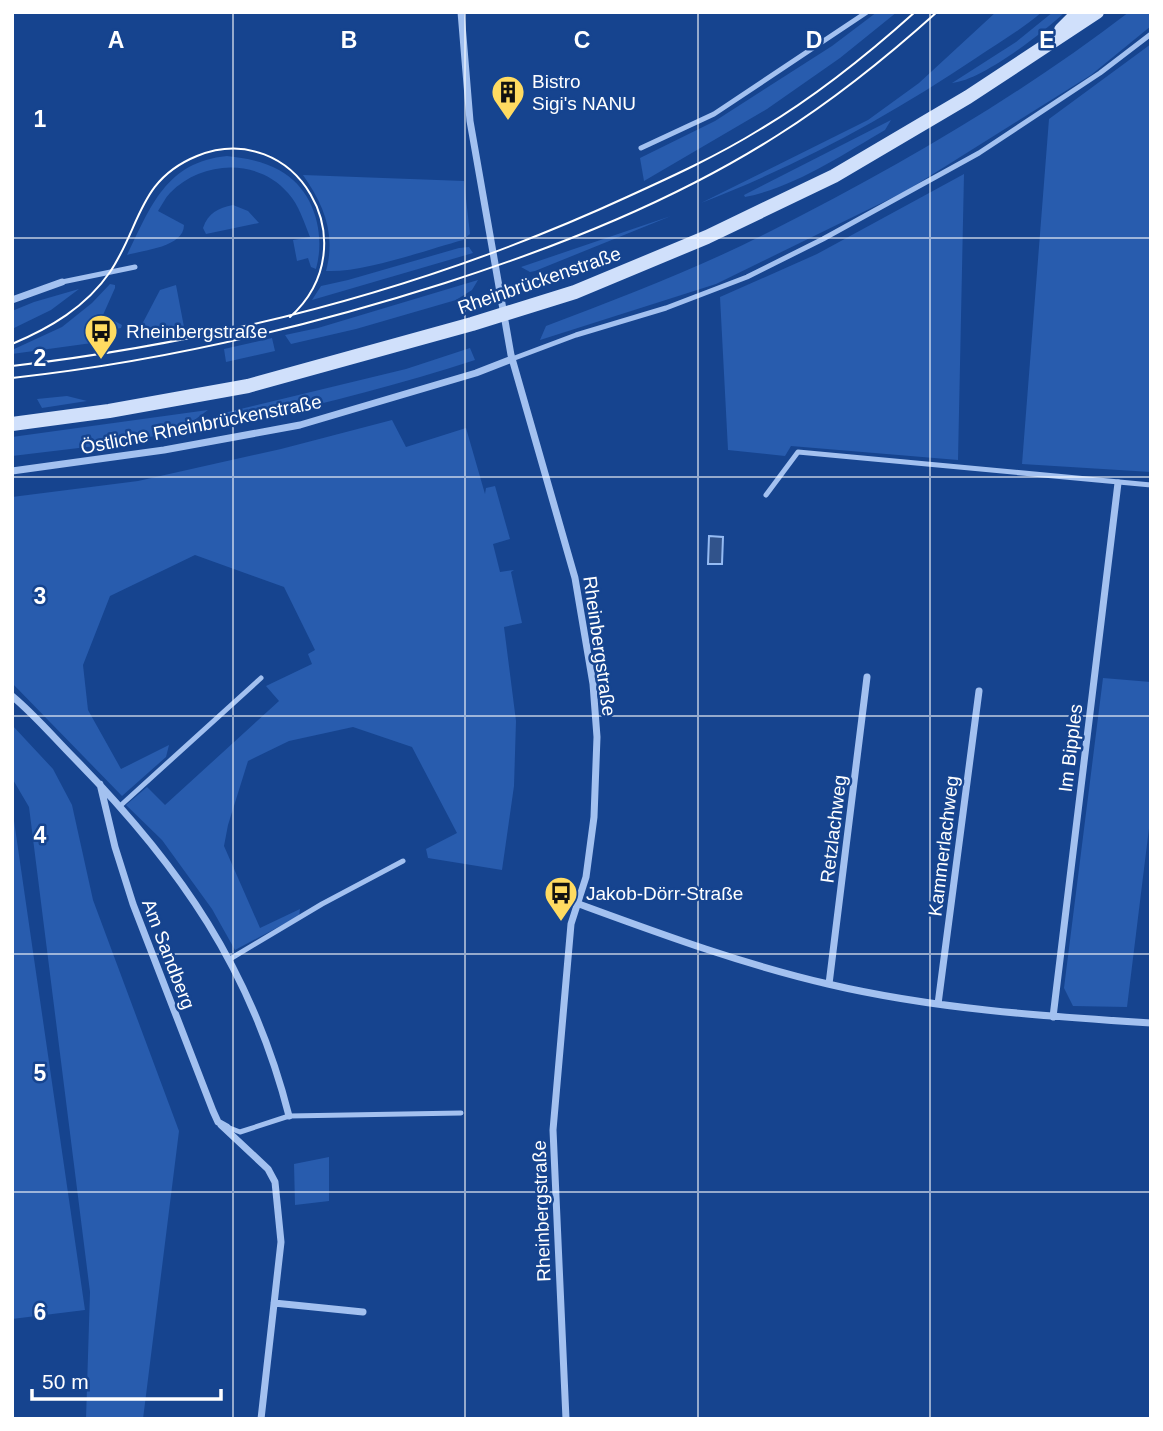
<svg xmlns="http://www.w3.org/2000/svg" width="1163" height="1431" font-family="Arial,sans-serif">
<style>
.green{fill:#285cae}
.water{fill:#31538b;stroke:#95bbf3;stroke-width:2}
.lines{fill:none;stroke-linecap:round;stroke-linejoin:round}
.lane{stroke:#a3c1f0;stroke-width:5}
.street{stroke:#a3c1f0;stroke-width:7}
.secondary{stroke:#d0e0fb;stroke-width:14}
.tram{stroke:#fff;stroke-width:2}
.grid{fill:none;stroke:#fff;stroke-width:2;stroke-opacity:0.55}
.labels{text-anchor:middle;stroke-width:5;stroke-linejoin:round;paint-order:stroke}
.poi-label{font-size:19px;fill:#fff;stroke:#16448f;text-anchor:start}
.street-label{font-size:19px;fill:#fff;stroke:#16448f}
.grid-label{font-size:23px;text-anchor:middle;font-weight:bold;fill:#fff;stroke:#16448f;stroke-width:5;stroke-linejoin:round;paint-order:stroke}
</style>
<rect width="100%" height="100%" fill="#16448f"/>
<path class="green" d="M877,12H897L840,58L767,109L644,181L640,158L715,121L832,46Z
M996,12H1042C1021,30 998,43 976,58C890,116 797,166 701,203L868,120L919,83Z
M1053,12H1065C1043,33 981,81 952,83L1016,42Z
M1129,12H1151V26L1091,75L906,191L716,284L540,340L546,326C622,297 699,268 771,231C896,168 1018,97 1129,12Z
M1151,44V472L1022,464L1049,119Z
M891,120L885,130C842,155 795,187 745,197L744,195Z
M227,156C245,158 263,161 279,170C314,189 326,233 316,269L311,267L308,258L297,261L293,240L310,237C304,222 299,205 288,193C258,158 202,160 170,193C165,198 162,205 158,211L184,225C184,247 144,250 127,255C151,206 166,162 227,156Z
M964,174L958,460L791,446L785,456L728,450L720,297L817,254Z
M303,175L464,181L470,234L463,240C426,250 363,273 326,271C336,234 324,205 303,175Z
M233,205L248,211L259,223L206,234L203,228C208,213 218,208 233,205Z
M671,216L535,271L530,272L521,267Z
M469,247L473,253L312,300L321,286L348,280L459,248Z
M478,280L472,290L456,300L356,329L291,344L285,335L318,328Z
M110,284L115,285V288L103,315L122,325L121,328L92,333V343L12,354V350L62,327L92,303Z
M176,285L184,327L134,336L133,330L138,332L160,290Z
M79,289L51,310L12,329V311L34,302Z
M272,338L275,351L226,362L224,349Z
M470,348L475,360C382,390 289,413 193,431L204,421L224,413L406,369Z
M67,396L87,401L42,408L37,399Z
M208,410L178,432L104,445L12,456V437Z
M392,420L406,447L466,428L485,494L486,488L495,486L510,539L493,544L500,572L514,570L511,572L522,623L504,627L516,721L514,786L502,870L428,858L426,849L457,833L412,747L353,727L289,741L248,761L228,825L224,846L260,928L300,909L299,916L235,950L212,909L162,840L126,805L147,787L165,805L279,701L266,686L312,664L308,654L315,650L284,587L195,555L110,596L83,665L88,710L121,769L169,745L166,757L122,796L12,683V497L138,481L281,449Z
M1103,678L1151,682V812L1127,1007L1073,1006L1064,988Z
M12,725L53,769L72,805L93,900L179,1131L143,1419H86L90,1292L29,807L12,778Z
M12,807L85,1310L12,1319Z
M329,1157V1201L295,1205L294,1164Z"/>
<path class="water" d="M709,536L723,537L722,564H708Z"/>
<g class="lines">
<path class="lane" d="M641,148L714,114L867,12
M62,282L135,267
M512,359L576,335L666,308L747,277L823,239L979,153L1100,73L1151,34
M766,495L798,452L1151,485
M120,806L261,678
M230,959L322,904L403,861
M227,1127L240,1132L289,1116L461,1113"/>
<path class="street" d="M461,12L470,121L511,355L575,578L593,684L597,737L594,817L586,877L571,924L553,1130L566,1419
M12,300L62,282
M12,471L164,450L300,425L476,373L512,359
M12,696C35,715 55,739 76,760C180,866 252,970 289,1116
M100,784L115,847L133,904L213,1111L218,1122L227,1127
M579,904C661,934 742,964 828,984C934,1009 1042,1016 1151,1023
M829,984L867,677
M938,1004L979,691
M1053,1017L1118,483
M221,1125L268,1169L275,1182L281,1242L261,1419
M274,1303L363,1312"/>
<path class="secondary" d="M1061,30L1079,12
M12,424L109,411L248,386L472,324L575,292L707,237L834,176L968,97L1097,12"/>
<path class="tram" d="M12,344C50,328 86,307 110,272C141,226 138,180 197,156C295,117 371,244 290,317
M12,366C225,341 432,287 627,197C671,177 717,156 759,130C815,97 866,56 915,12
M12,378C160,362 304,328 445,283C560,246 676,200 778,135C835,99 887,57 937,12"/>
</g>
<path class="grid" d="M233,12V1419M465,12V1419M698,12V1419M930,12V1419M12,238H1151M12,477H1151M12,716H1151M12,954H1151M12,1192H1151"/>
<defs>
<symbol id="building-pin" viewBox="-11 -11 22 30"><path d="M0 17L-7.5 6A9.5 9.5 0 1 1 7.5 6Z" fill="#ffdb61" stroke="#16448f"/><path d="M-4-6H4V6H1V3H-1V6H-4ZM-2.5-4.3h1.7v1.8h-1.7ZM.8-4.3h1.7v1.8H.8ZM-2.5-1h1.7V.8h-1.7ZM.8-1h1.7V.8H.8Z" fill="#111"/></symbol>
<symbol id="bus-pin" viewBox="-11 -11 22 30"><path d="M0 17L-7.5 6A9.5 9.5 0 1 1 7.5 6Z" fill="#ffdb61" stroke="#16448f"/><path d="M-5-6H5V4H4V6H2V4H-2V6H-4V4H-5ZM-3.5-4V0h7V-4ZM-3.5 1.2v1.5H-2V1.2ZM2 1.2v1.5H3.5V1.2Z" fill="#111"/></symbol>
</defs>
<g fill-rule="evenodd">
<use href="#building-pin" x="489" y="73" width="38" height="52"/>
<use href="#bus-pin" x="82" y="312" width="38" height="52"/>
<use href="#bus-pin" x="542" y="874" width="38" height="52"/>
</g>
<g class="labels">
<g class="poi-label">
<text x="532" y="88">Bistro<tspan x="532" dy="22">Sigi's NANU</tspan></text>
<text x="126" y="338">Rheinbergstraße</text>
<text x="586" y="900">Jakob-Dörr-Straße</text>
</g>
<g class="street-label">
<text transform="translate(539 280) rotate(-19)" y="7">Rheinbrückenstraße</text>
<text transform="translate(201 424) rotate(-11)" y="7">Östliche Rheinbrückenstraße</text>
<text transform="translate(600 646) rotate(82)" y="7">Rheinbergstraße</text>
<text transform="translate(1070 748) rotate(-83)" y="7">Im Bipples</text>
<text transform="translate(833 829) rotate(-83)" y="7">Retzlachweg</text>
<text transform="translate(943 846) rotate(-83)" y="7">Kammerlachweg</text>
<text transform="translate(169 954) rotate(69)" y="7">Am Sandberg</text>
<text transform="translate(541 1211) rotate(-92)" y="7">Rheinbergstraße</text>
</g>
</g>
<g class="grid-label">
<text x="116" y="48">A</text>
<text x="349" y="48">B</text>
<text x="582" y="48">C</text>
<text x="814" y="48">D</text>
<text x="1047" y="48">E</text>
<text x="40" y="127">1</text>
<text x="40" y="366">2</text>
<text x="40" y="604">3</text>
<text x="40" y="843">4</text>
<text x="40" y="1081">5</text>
<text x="40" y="1320">6</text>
</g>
<rect width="1163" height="1431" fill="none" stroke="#ffffff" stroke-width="28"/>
<path d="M32 1389v10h189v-10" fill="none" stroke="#ffffff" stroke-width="3.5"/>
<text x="42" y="1389" font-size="21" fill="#ffffff" stroke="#16448f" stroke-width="5" paint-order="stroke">50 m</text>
</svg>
